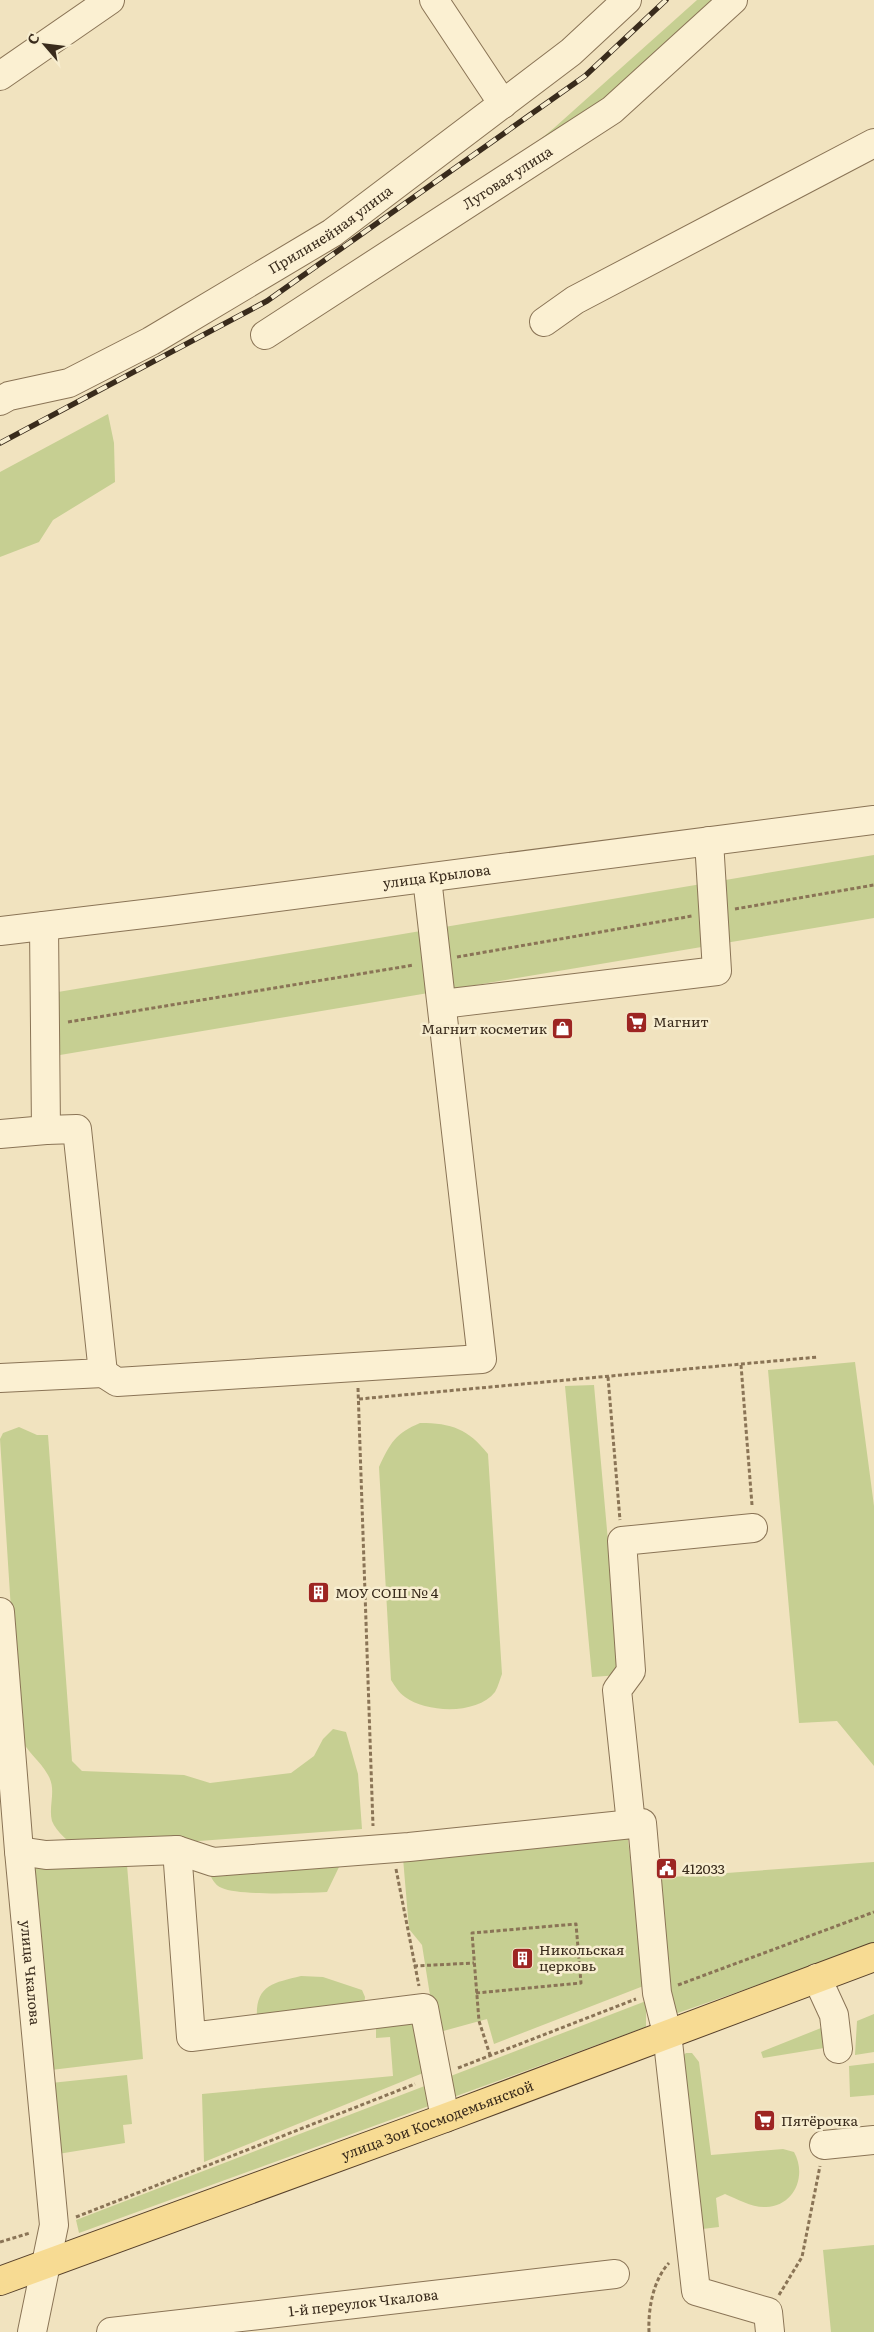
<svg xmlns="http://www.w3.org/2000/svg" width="874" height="2332" font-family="Literata,serif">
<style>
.green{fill:#c6cf92}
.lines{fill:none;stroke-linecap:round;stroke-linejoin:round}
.minor-casing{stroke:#8a7456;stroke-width:30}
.major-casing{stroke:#57412b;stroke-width:30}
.path{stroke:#8a7456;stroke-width:3;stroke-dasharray:4 2.5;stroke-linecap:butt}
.minor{stroke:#fbf0d2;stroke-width:28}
.major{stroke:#f7db93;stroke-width:28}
.rail-casing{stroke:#392b1c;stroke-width:5.5}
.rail{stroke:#f7edcf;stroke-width:4;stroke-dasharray:11;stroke-linecap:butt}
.labels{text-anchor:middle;stroke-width:5;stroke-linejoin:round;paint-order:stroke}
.street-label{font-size:14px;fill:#392b1c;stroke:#f7edcf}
.poi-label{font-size:14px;fill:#392b1c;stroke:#f7edcf;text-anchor:start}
</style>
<rect width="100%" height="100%" fill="#f1e3bf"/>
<path class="green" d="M697,0H723L604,104L508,166L554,128Z
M108,414L114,443L115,482L53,520L39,542L0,557V472Z
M874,855V918L60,1055L58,992Z
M855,1362L874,1506V1766L837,1721L799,1723L768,1370Z
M594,1385L620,1675L592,1677L565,1386Z
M420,1423C452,1423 468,1429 488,1454L502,1674C500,1679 498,1687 495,1692C477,1715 427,1713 405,1697C399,1693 395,1686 391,1680L379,1467C390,1443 396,1433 420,1423Z
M19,1427L37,1435H48L72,1761L82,1771L184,1775L210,1783L291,1773L314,1756L323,1739L333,1729L346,1732L358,1774L362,1829L78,1850C70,1842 56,1832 52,1821C48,1806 57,1790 48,1775C40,1760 26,1752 19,1734L0,1439L3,1433Z
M627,1832L646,1985L494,2044L487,2019L436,2033L422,1945L409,1929L403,1858Z
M332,1845L339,1867L327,1892C306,1893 239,1896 222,1888C214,1885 211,1877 208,1870Z
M874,1862V1944L675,2014L668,2008L659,1878Z
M127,1865L143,2059L51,2070L32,1867Z
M301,1976L323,1977L362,1990L365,1997L364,2008L257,2019C255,1985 273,1983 301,1976Z
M646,2001V2027L79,2233L76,2220Z
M420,2014L428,2071L204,2162L202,2094L393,2076L390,2037L376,2038V2020Z
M874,2014V2052L855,2055L857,2021Z
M821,2028L824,2048L763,2058L761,2052Z
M686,2053H692L699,2062L711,2155L783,2149L794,2152C807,2175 795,2206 766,2207C753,2208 737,2199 725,2194L716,2198L719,2227L694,2230L680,2058Z
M874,2063V2095L850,2097L849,2066Z
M127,2075L132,2124L123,2125L125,2143L58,2154L51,2083Z
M874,2245V2332H831L823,2250Z"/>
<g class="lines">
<defs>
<g id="minor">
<path d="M434,0L503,104"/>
<path d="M0,76L110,0"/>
<path d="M544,322L575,300L874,143"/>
<path id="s1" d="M265,335L612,110L733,0"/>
<path id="s2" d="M0,401L9,396L69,383L151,341L332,233L571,52L627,0"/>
<path id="s3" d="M0,931L169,911L874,820"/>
<path d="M442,1004L717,971L709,841"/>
<path d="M0,1134L46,1130L44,926"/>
<path d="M103,1373L117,1382L482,1359L427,878"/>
<path d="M0,1378L103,1373L77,1129L46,1130"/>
<path id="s4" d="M0,1612L19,1851L54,2225L32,2332"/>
<path d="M631,1824L617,1690L631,1671L622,1541L753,1528"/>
<path d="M177,1850L191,2037L424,2008L445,2118"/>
<path d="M19,1851L46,1855L177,1850L213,1862L409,1847L642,1823L657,1993L667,2033L696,2291L768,2312L770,2332"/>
<path d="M817,1978L834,2015L838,2049"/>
<path d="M824,2145L874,2140"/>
<path id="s5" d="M111,2332L615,2274"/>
</g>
<g id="major">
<path id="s6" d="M0,2281L445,2118L874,1957"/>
</g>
</defs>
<use href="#minor" class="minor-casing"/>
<use href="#major" class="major-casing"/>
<path class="path" d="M735,909L874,885
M457,957L692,916
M68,1022L414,965
M741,1365L752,1505
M608,1377L620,1520
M358,1388L373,1826
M359,1399L818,1357
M396,1869L419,1986
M414,1966L474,1963
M678,1985L874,1912
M476,1993L581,1983L576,1924L472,1933L479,2021L490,2055
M458,2068L636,1999
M76,2217L415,2084
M0,2242L30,2233
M779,2295L802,2257L820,2166
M649,2332C648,2309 653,2280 669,2263"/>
<use href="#minor" class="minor"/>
<use href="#major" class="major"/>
<defs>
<path id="rail" d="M0,443L267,301L585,76L666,0"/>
</defs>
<use href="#rail" class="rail-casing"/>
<use href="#rail" class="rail"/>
</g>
<defs>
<symbol id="supermarket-square" viewBox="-11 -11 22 22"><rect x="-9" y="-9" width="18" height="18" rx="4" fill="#9d2522" stroke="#f7edcf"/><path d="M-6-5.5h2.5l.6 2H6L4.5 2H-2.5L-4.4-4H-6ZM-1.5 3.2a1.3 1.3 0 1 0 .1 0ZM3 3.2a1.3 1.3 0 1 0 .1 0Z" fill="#fff"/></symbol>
<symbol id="shop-square" viewBox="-11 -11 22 22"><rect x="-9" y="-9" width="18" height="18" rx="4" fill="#9d2522" stroke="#f7edcf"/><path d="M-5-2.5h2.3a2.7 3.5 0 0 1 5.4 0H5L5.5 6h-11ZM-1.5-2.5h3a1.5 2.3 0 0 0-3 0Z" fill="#fff"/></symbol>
<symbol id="building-square" viewBox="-11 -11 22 22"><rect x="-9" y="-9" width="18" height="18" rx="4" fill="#9d2522" stroke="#f7edcf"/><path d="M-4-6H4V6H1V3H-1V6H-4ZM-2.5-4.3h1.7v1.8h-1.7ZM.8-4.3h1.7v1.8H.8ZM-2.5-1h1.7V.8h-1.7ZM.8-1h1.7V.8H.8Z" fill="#fff"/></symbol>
<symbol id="civic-square" viewBox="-11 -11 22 22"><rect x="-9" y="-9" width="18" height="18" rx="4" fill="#9d2522" stroke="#f7edcf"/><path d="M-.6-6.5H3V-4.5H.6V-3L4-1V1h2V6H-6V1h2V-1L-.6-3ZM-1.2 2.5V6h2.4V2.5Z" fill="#fff"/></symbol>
</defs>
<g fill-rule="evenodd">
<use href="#supermarket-square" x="624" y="1010" width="25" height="25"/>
<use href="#shop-square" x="550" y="1016" width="25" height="25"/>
<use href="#building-square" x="306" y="1580" width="25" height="25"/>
<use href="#civic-square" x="654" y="1856" width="25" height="25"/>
<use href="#building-square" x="510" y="1946" width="25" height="25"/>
<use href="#supermarket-square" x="752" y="2108" width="25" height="25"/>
</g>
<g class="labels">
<g class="street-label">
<text dy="5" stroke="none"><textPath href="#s1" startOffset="289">Луговая улица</textPath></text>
<text dy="5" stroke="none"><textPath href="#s2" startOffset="375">Прилинейная улица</textPath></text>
<text dy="5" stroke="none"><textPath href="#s3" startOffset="440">улица Крылова</textPath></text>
<text dy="5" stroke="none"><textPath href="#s4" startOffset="362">улица Чкалова</textPath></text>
<text dy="5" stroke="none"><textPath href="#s6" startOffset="466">улица Зои Космодемьянской</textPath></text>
<text dy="5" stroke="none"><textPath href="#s5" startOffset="254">1-й переулок Чкалова</textPath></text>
</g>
<g class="poi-label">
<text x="653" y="1027">Магнит</text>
<text x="547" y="1034" text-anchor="end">Магнит косметик</text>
<text x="335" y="1598">МОУ СОШ № 4</text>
<text x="682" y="1874">412033</text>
<text x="539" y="1955">Никольская<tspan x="539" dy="16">церковь</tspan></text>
<text x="781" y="2126">Пятёрочка</text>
</g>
</g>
<g transform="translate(45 45) rotate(298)" stroke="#f7edcf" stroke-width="4" paint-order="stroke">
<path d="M0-4L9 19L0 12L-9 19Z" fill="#392b1c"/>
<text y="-8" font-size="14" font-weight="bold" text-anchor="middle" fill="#392b1c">С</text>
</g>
</svg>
